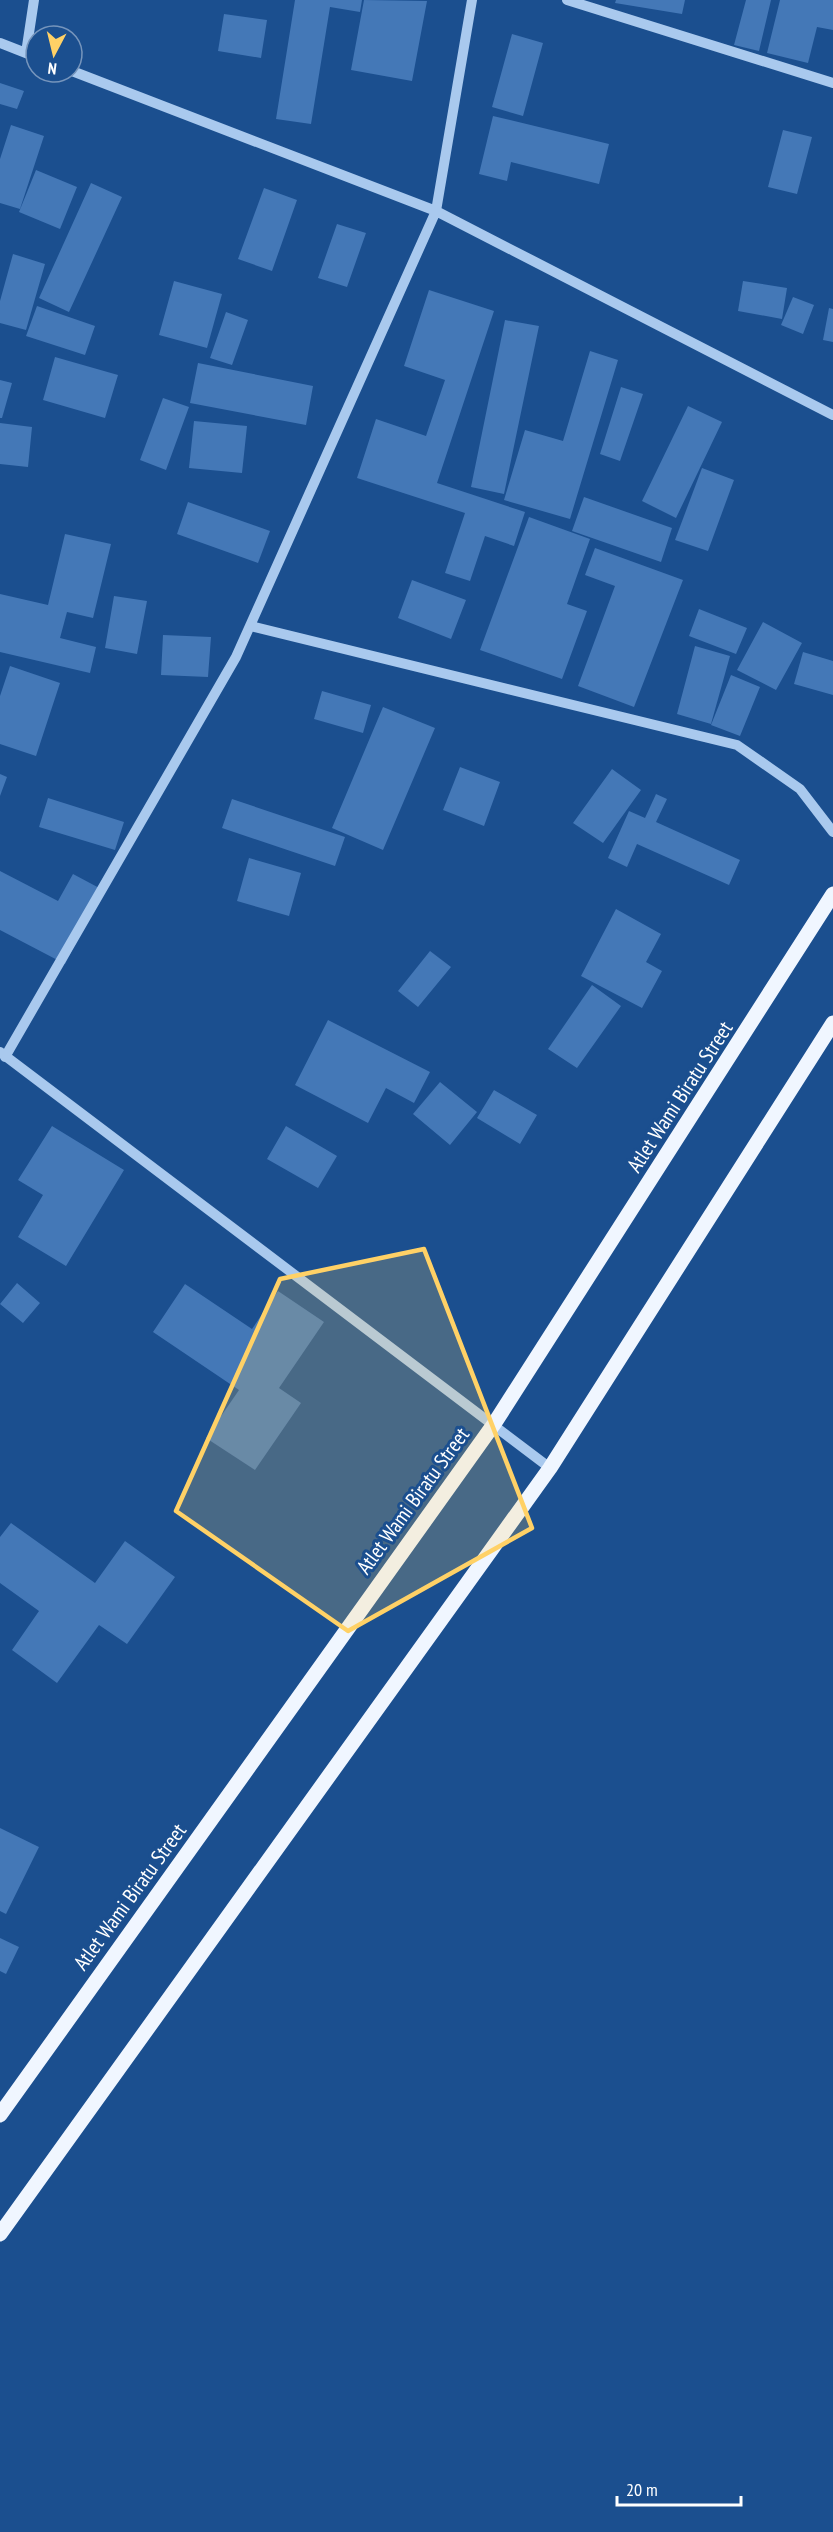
<svg xmlns="http://www.w3.org/2000/svg" width="833" height="2532" font-family="'PT Sans Narrow',sans-serif">
<style>
.building{fill:#4478b7}
.lines{fill:none;stroke-linecap:round;stroke-linejoin:round}
.minor{stroke:#a9c9ee;stroke-width:10}
.major{stroke:#f0f6ff;stroke-width:15}
.marked{fill:#ffd166;fill-opacity:0.2;stroke:#ffd166;stroke-width:4.5;stroke-linejoin:round}
.labels{text-anchor:middle;stroke-width:6;stroke-linejoin:round;paint-order:stroke}
.street-label{font-size:21px;fill:#fff;stroke:#1b4f8f}
</style>
<rect width="100%" height="100%" fill="#1b4f8f"/>
<path class="building" d="M295,0H362L360,12L330,7L311,124L276,119Z
M364,0L427,1L412,81L351,70Z
M616,0H685L682,14L615,3Z
M746,0H771L759,51L734,45Z
M780,0H833V30L817,27L808,63L767,53Z
M224,14L267,20L261,58L218,51Z
M512,34L543,43L523,116L492,107Z
M0,83L24,91L17,109L0,104Z
M493,116L609,144L599,184L511,162L507,181L479,174Z
M11,125L44,136L20,209L0,203V159Z
M783,130L812,137L797,194L768,187Z
M36,170L77,187L60,229L19,212Z
M91,183L122,197L69,312L39,298Z
M264,188L297,200L272,271L238,259Z
M337,224L366,233L347,287L318,278Z
M13,254L45,264L26,330L0,323V301Z
M174,281L222,294L207,348L159,335Z
M743,281L787,288L782,319L738,311Z
M429,290L494,311L437,483L525,512L514,546L485,536L470,581L445,573L465,513L357,478L376,419L426,436L445,380L404,366Z
M793,297L814,305L803,334L781,325Z
M37,306L95,326L85,355L26,336Z
M829,308L833,309V342L823,340Z
M226,312L248,320L232,365L210,358Z
M505,320L539,326L504,494L471,487Z
M590,351L618,360L570,519L504,500L525,430L563,441Z
M55,357L118,375L105,418L43,400Z
M198,363L313,386L306,425L190,403Z
M0,380L12,383L2,418H0Z
M621,387L643,394L620,461L600,454Z
M163,398L189,407L166,470L140,460Z
M688,406L722,422L676,518L642,501Z
M194,421L247,426L242,473L189,468Z
M0,423L32,427L28,467L0,464Z
M702,468L734,480L708,551L675,540Z
M584,497L672,528L661,562L572,531Z
M188,502L270,531L258,563L177,534Z
M529,517L590,539L567,604L587,611L562,679L480,650Z
M65,534L111,544L93,618L67,612L60,638L96,647L90,673L0,652V594L48,605Z
M595,548L683,580L634,707L578,686L615,586L585,575Z
M412,580L466,600L451,639L398,618Z
M114,596L147,601L137,654L105,648Z
M699,609L747,628L736,654L689,636Z
M763,622L802,643L776,690L737,670Z
M163,635L211,637L208,677L161,675Z
M695,646L730,656L711,724L677,714Z
M803,652L833,661V695L794,684Z
M10,666L60,683L36,756L0,744V696Z
M731,675L760,687L740,736L711,725Z
M322,691L371,705L363,733L314,719Z
M383,707L435,728L383,850L332,828Z
M460,767L500,782L484,826L443,810Z
M612,769L641,790L603,843L573,823Z
M0,774L7,777L0,796Z
M656,794L667,799L656,822L740,860L729,885L637,844L627,867L608,858L629,811L645,818Z
M48,798L124,822L115,850L39,827Z
M232,799L345,837L335,866L222,828Z
M249,858L301,873L289,916L237,901Z
M0,871L58,901L73,874L103,890L65,964L0,930Z
M616,909L661,934L646,962L662,971L642,1008L581,976Z
M430,951L451,967L418,1007L398,991Z
M592,985L621,1006L577,1068L548,1049Z
M328,1020L430,1072L414,1103L386,1088L368,1123L295,1085Z
M440,1082L477,1112L450,1145L413,1114Z
M494,1090L537,1115L520,1144L477,1118Z
M52,1126L124,1170L66,1266L18,1237L43,1195L18,1180Z
M286,1126L337,1156L318,1188L267,1159Z
M17,1283L40,1303L23,1323L0,1304Z
M185,1284L252,1329L278,1291L324,1322L279,1388L301,1403L255,1470L206,1438L239,1390L153,1332Z
M11,1523L95,1583L125,1541L175,1577L127,1644L99,1625L57,1683L12,1650L39,1611L0,1583V1537Z
M0,1828L39,1847L6,1914L0,1911Z
M0,1938L19,1947L6,1974L0,1971Z"/>
<g class="lines">
<path class="minor" d="M567,0L833,83
M0,43L36,57
M26,53L34,0
M72,71L436,211L833,415
M250,626L737,745L800,789L833,832
M0,1052L550,1468
M5,1057L236,657L436,211L472,0"/>
<path class="major" d="M0,2115L494,1424L833,894
M0,2234L550,1468L833,1023"/>
</g>
<path class="marked" d="M424,1249L532,1528L348,1631L176,1511L280,1279Z"/>
<g class="labels">
<g class="street-label">
<text transform="translate(680 1097) rotate(-57)" y="7">Atlet Wami Biratu Street</text>
<text transform="translate(413 1501) rotate(-54)" y="7">Atlet Wami Biratu Street</text>
<text transform="translate(130 1897) rotate(-54)" y="7">Atlet Wami Biratu Street</text>
</g>
</g>
<g transform="translate(54 54) rotate(187)"><circle r="28" fill="#1b4f8f" stroke="#7695bc" stroke-width="1.5"/>
<path d="M0-4.5L10 22L0 15L-10 22Z" fill="#ffd166"/>
<text y="-9" font-size="16" font-weight="bold" text-anchor="middle" fill="#ffffff">N</text>
</g>
<path d="M617 2496v9h124v-9" fill="none" stroke="#ffffff" stroke-width="3"/>
<text x="626" y="2496" font-size="18" fill="#ffffff" stroke="#1b4f8f" stroke-width="4.5" paint-order="stroke">20 m</text>
</svg>
